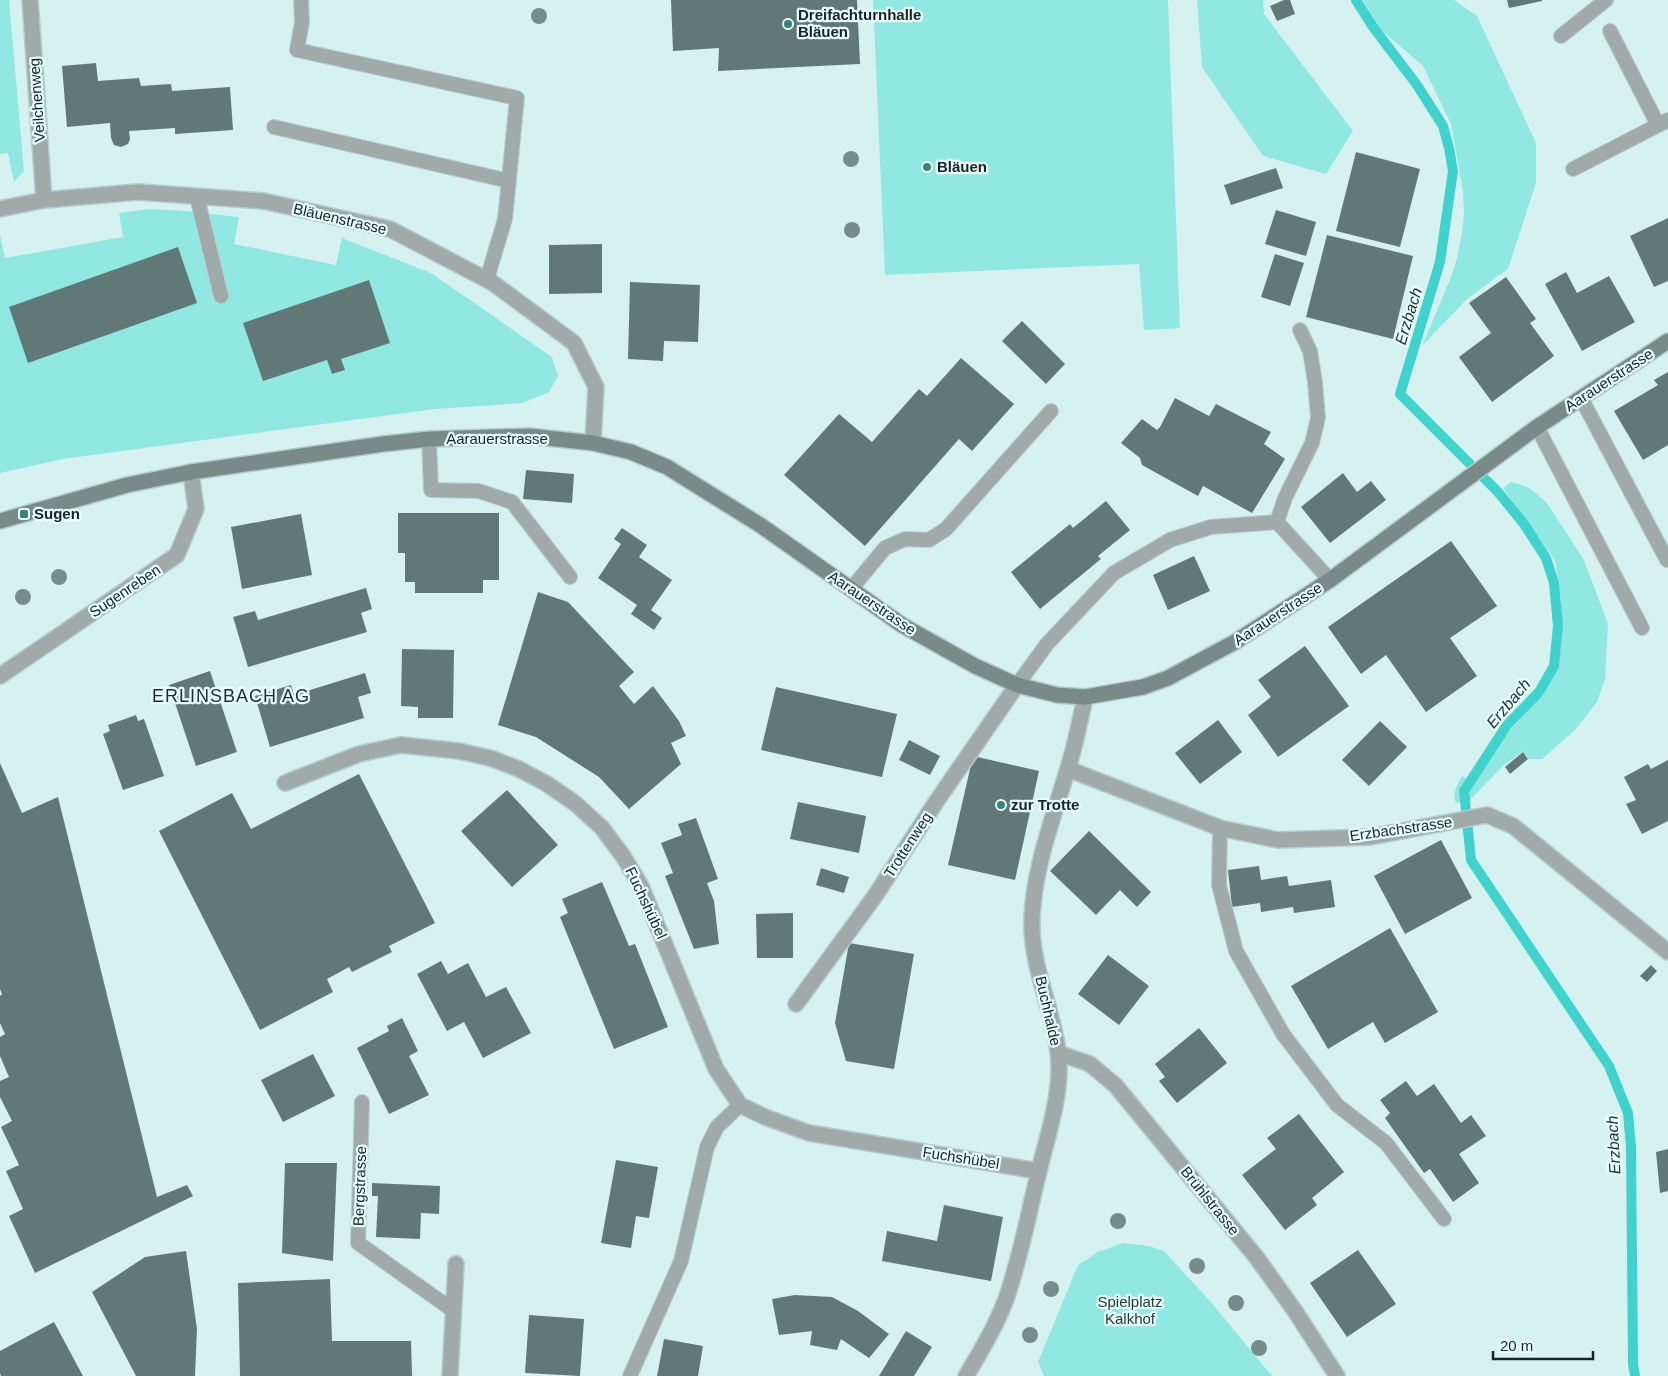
<svg xmlns="http://www.w3.org/2000/svg" width="1668" height="1376" font-family="Helvetica,sans-serif">
<style>
.green{fill:#91e8e3}
.lines{fill:none;stroke-linecap:round;stroke-linejoin:round}
.stream{stroke:#42d2cd;stroke-width:10}
.building{fill:#607977}
.lane-casing{stroke:#b4cdcb;stroke-width:16}
.street-casing{stroke:#b4cdcb;stroke-width:18}
.secondary-casing{stroke:#b4cdcb;stroke-width:18}
.lane{stroke:#9faaa9;stroke-width:14}
.street{stroke:#9faaa9;stroke-width:15}
.secondary{stroke:#798a89;stroke-width:15}
.tree{fill:#748d8b}
.poi-dot{fill:#3a827f;stroke:#e8fefc;stroke-width:2}
.labels{text-anchor:middle;stroke-width:4.5;stroke-linejoin:round;paint-order:stroke}
.poi-label{font-size:15px;font-weight:bold;fill:#182322;stroke:#e8fefc;text-anchor:start}
.street-label{font-size:15px;fill:#182322;stroke:#e8fefc}
.park-label{font-size:15px;fill:#233a39;stroke:#e8fefc}
.water-label{font-size:16px;font-style:italic;fill:#1a3130;stroke:#e8fefc}
.quarter-label{font-size:18px;letter-spacing:1px;fill:#182f2d;stroke:#e8fefc}
</style>
<rect width="100%" height="100%" fill="#d6f2f0"/>
<path class="green" d="M0,0H9L24,171L14,182L8,153L0,154Z
M873,0H1168L1180,328L1144,330L1139,264L885,275Z
M1197,0H1263L1264,14L1353,131L1326,174L1263,156L1202,67Z
M1363,0H1454L1477,16L1536,143V183L1508,269L1467,299L1422,346L1451,277L1457,258L1462,232L1464,214L1463,191L1451,124L1423,66L1380,29Z
M150,209L184,211L239,217L234,244L336,265L342,238L431,273L552,357L558,376L549,392L523,403L435,409L63,459L0,473V235L5,258L123,237L119,213Z
M1511,482L1528,487L1547,503L1584,560L1608,624L1605,679L1597,702L1576,729L1542,759H1529L1523,751L1504,765L1470,800L1456,803C1452,793 1457,785 1462,776L1467,779L1542,694L1554,674L1561,650V599L1555,560L1503,488Z
M1123,1243L1149,1246L1164,1251L1210,1301L1272,1376H1044L1038,1362L1078,1265L1098,1252Z"/>
<g class="lines">
<path class="stream" d="M1356,0L1373,27L1417,85L1443,126L1449,148L1453,171L1440,262L1400,394L1498,492L1524,524L1546,558L1554,583L1558,626L1554,666L1539,692L1507,725L1464,791L1471,860L1609,1066L1628,1113L1631,1147L1633,1364L1635,1376"/>
</g>
<path class="building" d="M671,0H857L860,64L718,71L719,48L673,51Z
M1284,0H1290L1295,14L1277,21L1270,6Z
M1507,0H1542V1L1509,8Z
M96,63L98,81L139,78L141,86L171,84L172,91L230,87L233,130L175,134V128L129,131L130,139L128,144L121,147L114,145L111,138L110,123L67,127L62,66Z
M1356,152L1420,169L1400,247L1336,231Z
M1276,168L1283,188L1231,205L1224,185Z
M1276,210L1316,222L1306,256L1265,244Z
M1668,218V281L1654,287L1630,236Z
M1327,235L1413,256L1393,339L1306,317Z
M602,244V293L549,294V245Z
M178,247L197,303L28,363L9,307Z
M1275,254L1304,263L1290,306L1261,297Z
M1566,272L1577,293L1609,276L1635,322L1582,351L1545,284Z
M1506,277L1536,319L1530,323L1554,356L1492,402L1459,357L1491,333L1469,303Z
M369,280L390,343L341,359L345,370L332,374L327,360L263,381L243,323Z
M630,282L700,285L698,342L664,341L663,361L628,359Z
M1022,321L1065,364L1046,384L1002,341Z
M961,358L1014,404L972,451L959,439L865,546L784,475L839,414L872,442L919,389L927,396Z
M1668,372V445L1643,460L1614,411L1658,385L1654,380Z
M1175,398L1209,416L1216,404L1271,432L1264,444L1285,459L1252,513L1203,486L1198,496L1142,465L1140,458L1121,443L1142,419L1157,430L1160,427Z
M526,470L574,474L572,503L523,499Z
M1343,473L1357,492L1371,481L1386,500L1330,543L1301,507Z
M1106,501L1130,530L1098,556L1101,559L1040,609L1011,572L1070,524L1073,528Z
M398,513H499V580H483V593H415V582H405V553H398Z
M301,514L312,575L242,589L231,527Z
M622,528L647,545L639,557L672,580L651,610L662,618L654,630L631,614L637,605L598,578L621,544L614,539Z
M1451,541L1497,606L1450,638L1477,676L1426,712L1386,655L1361,674L1328,627Z
M1194,556L1210,591L1168,610L1153,575Z
M366,588L372,609L361,613L367,632L248,667L233,617L255,611L258,620Z
M538,592L568,602L634,672L619,686L634,704L653,686L679,721L686,736L671,743L681,764L629,809L599,777L536,737L498,725Z
M1305,646L1349,706L1278,757L1248,715L1271,697L1258,680Z
M402,649L454,650L453,718H418V707L401,706Z
M210,671L237,752L196,766L169,685Z
M365,673L371,693L358,697L364,718L270,747L255,696L291,685L294,695Z
M776,687L897,714L882,777L761,750Z
M136,715L138,721L144,719L164,776L123,790L103,734L110,731L108,725Z
M1218,720L1242,752L1200,784L1175,753Z
M1380,721L1407,747L1369,786L1342,760Z
M909,740L940,756L930,775L899,760Z
M1523,752L1528,759L1510,774L1505,767Z
M973,756L1039,771L1015,880L948,865Z
M1668,760V821L1642,834L1626,804L1636,800L1624,777L1648,764L1651,769Z
M0,763L22,813L58,797L157,1197L187,1185L193,1196L35,1273L9,1216L23,1209L6,1171L19,1165L1,1127L12,1121L0,1097V1081L9,1077L0,1056V1037L5,1034L0,1023V996L2,994L0,989Z
M359,774L435,923L389,946L392,952L352,972L349,967L327,979L333,992L260,1030L159,831L232,793L251,829Z
M507,790L558,845L512,887L461,831Z
M798,802L866,816L859,853L790,839Z
M696,818L718,879L707,883L714,901L719,944L694,949L665,876L673,873L661,843L682,835L678,824Z
M1089,831L1151,892L1137,907L1120,890L1096,915L1050,871Z
M1441,840L1472,898L1405,934L1374,876Z
M1259,866L1261,880L1287,876L1289,886L1331,880L1335,907L1294,913L1293,907L1261,912L1260,903L1232,907L1228,870Z
M821,868L849,877L844,893L816,885Z
M602,882L629,946L635,944L668,1027L614,1049L560,917L568,913L562,899Z
M793,913V958H757L756,914Z
M1390,928L1438,1012L1385,1043L1373,1022L1328,1049L1291,986Z
M849,943L914,954L894,1069L846,1061L835,1023Z
M1108,955L1149,986L1119,1025L1078,994Z
M441,961L448,974L468,963L486,997L506,987L531,1033L483,1058L464,1022L447,1031L417,974Z
M1651,965L1657,971L1647,982L1640,976Z
M402,1018L418,1051L409,1056L429,1095L389,1114L357,1048L389,1031L387,1026Z
M1199,1028L1227,1063L1177,1103L1159,1081L1165,1077L1155,1064Z
M313,1054L335,1096L283,1122L261,1080Z
M1406,1081L1417,1096L1434,1084L1461,1123L1471,1115L1486,1136L1459,1154L1479,1183L1453,1202L1430,1169L1424,1173L1385,1118L1390,1113L1380,1100Z
M1299,1114L1344,1172L1312,1198L1317,1205L1285,1230L1242,1175L1276,1149L1267,1138Z
M1668,1149V1191L1660,1193L1656,1152Z
M616,1160L658,1167L649,1218L636,1216L631,1248L601,1243Z
M285,1163H337L333,1261L282,1253Z
M372,1183L440,1186L439,1214L421,1213L420,1239L376,1237L378,1196H372Z
M944,1205L1003,1217L991,1281L882,1261L887,1231L937,1241Z
M1358,1250L1396,1304L1347,1337L1310,1283Z
M186,1251L197,1329L195,1376H136L92,1292L145,1257Z
M330,1279L332,1341H411L412,1376H240L238,1283Z
M795,1295L832,1297L858,1311L889,1334L869,1358L841,1339L837,1350L810,1345L812,1331L779,1335L772,1299Z
M529,1315L584,1319L580,1376L525,1373Z
M54,1322L83,1376H1L0,1373V1351Z
M906,1331L932,1347L914,1376H879Z
M664,1339L703,1346L698,1376H657Z"/>
<g class="lines">
<defs>
<path id="lane" d="M301,0L302,22L297,50L517,98L505,219L487,279
M1610,31L1658,125
M1561,36L1606,0
M274,127L509,181
M1573,169L1668,120
M197,197L221,296
M1581,398L1667,560
M1537,427L1642,628
M429,439L431,490L479,491L512,502L570,577
M1277,522L1285,498L1312,443L1318,418L1315,382L1310,351L1300,330
M851,589L885,548L905,539L929,540L946,529L1051,411
M1017,685L1047,644L1114,573L1170,540L1211,527L1277,522L1330,580
M1220,828L1219,885L1236,951L1283,1034L1337,1105L1386,1143L1444,1219
M362,1102L358,1243L454,1311
M630,1376L681,1261L707,1147L717,1127L740,1105"/>
<path id="street" d="M30,0L44,200
M0,209L44,200L138,192L263,201L390,229L493,283L574,343L596,387L593,443
M0,676L177,555L196,509L191,472
M1068,769L1220,828L1278,840L1370,837L1487,815L1513,826L1668,952
M285,783L359,754L401,745L459,751L490,758L519,769L547,784L576,804L602,828L623,856L641,886L716,1069L740,1105L765,1117L809,1133L1038,1171
M796,1004L875,896L936,802L1017,685
M1058,1053L1090,1064L1116,1086L1257,1258L1295,1311L1337,1376
M450,1376L456,1264
M966,1376C981,1351 996,1326 1006,1299C1021,1256 1029,1211 1040,1167C1049,1130 1063,1090 1058,1051C1052,1006 1030,964 1032,918C1034,867 1053,819 1067,771C1075,747 1080,722 1085,697"/>
<path id="secondary" d="M0,521L127,485L191,472L383,444L429,439L529,436L593,443L631,452L667,467L760,525L902,625L975,666L1017,685L1057,695L1085,697L1143,687L1168,678L1235,642L1330,580L1537,427L1668,341"/>
</defs>
<use href="#lane" class="lane-casing"/>
<use href="#street" class="street-casing"/>
<use href="#secondary" class="secondary-casing"/>
<use href="#lane" class="lane"/>
<use href="#street" class="street"/>
<use href="#secondary" class="secondary"/>
</g>
<g class="tree">
<circle cx="539" cy="16" r="8"/>
<circle cx="851" cy="159" r="8"/>
<circle cx="852" cy="230" r="8"/>
<circle cx="59" cy="577" r="8"/>
<circle cx="23" cy="597" r="8"/>
<circle cx="1118" cy="1221" r="8"/>
<circle cx="1197" cy="1266" r="8"/>
<circle cx="1051" cy="1289" r="8"/>
<circle cx="1236" cy="1303" r="8"/>
<circle cx="1030" cy="1335" r="8"/>
<circle cx="1259" cy="1348" r="8"/>
</g>
<g class="poi-dot">
<circle cx="788" cy="24" r="5"/>
<circle cx="927" cy="167" r="5"/>
<rect x="19" y="509" width="10" height="10" rx="2.5"/>
<circle cx="1001" cy="805" r="5"/>
</g>
<g class="labels">
<g class="poi-label">
<text x="798" y="20">Dreifachturnhalle<tspan x="798" dy="17">Bläuen</tspan></text>
<text x="937" y="172">Bläuen</text>
<text x="34" y="519">Sugen</text>
<text x="1011" y="810">zur Trotte</text>
</g>
<g class="street-label">
<text transform="translate(37 100) rotate(-94)" y="5">Veilchenweg</text>
<text transform="translate(340 219) rotate(13)" y="5">Bläuenstrasse</text>
<text transform="translate(1609 380) rotate(-33)" y="5">Aarauerstrasse</text>
<text x="497" y="444">Aarauerstrasse</text>
<text transform="translate(125 591) rotate(-34)" y="5">Sugenreben</text>
<text transform="translate(872 603) rotate(34)" y="5">Aarauerstrasse</text>
<text transform="translate(1278 614) rotate(-33)" y="5">Aarauerstrasse</text>
<text transform="translate(1401 829) rotate(-8)" y="5">Erzbachstrasse</text>
<text transform="translate(908 845) rotate(-57)" y="5">Trottenweg</text>
<text transform="translate(646 903) rotate(65)" y="5">Fuchshübel</text>
<text transform="translate(1048 1011) rotate(77)" y="5">Buchhalde</text>
<text transform="translate(961 1158) rotate(9)" y="5">Fuchshübel</text>
<text transform="translate(360 1186) rotate(-88)" y="5">Bergstrasse</text>
<text transform="translate(1210 1201) rotate(51)" y="5">Brühlstrasse</text>
</g>
<g class="park-label">
<text x="1130" y="1307">Spielplatz<tspan x="1130" dy="17">Kalkhof</tspan></text>
</g>
<g class="water-label">
<text transform="translate(1408 316) rotate(-73)" y="6">Erzbach</text>
<text transform="translate(1508 703) rotate(-50)" y="6">Erzbach</text>
<text transform="translate(1613 1145) rotate(-93)" y="6">Erzbach</text>
</g>
<g class="quarter-label">
<text x="231" y="702">ERLINSBACH AG</text>
</g>
</g>
<path d="M1493 1351v8h100v-8" fill="none" stroke="#182322" stroke-width="2.5"/>
<text x="1500" y="1351" font-size="15" fill="#182322" stroke="#e8fefc" stroke-width="4" paint-order="stroke">20 m</text>
</svg>
